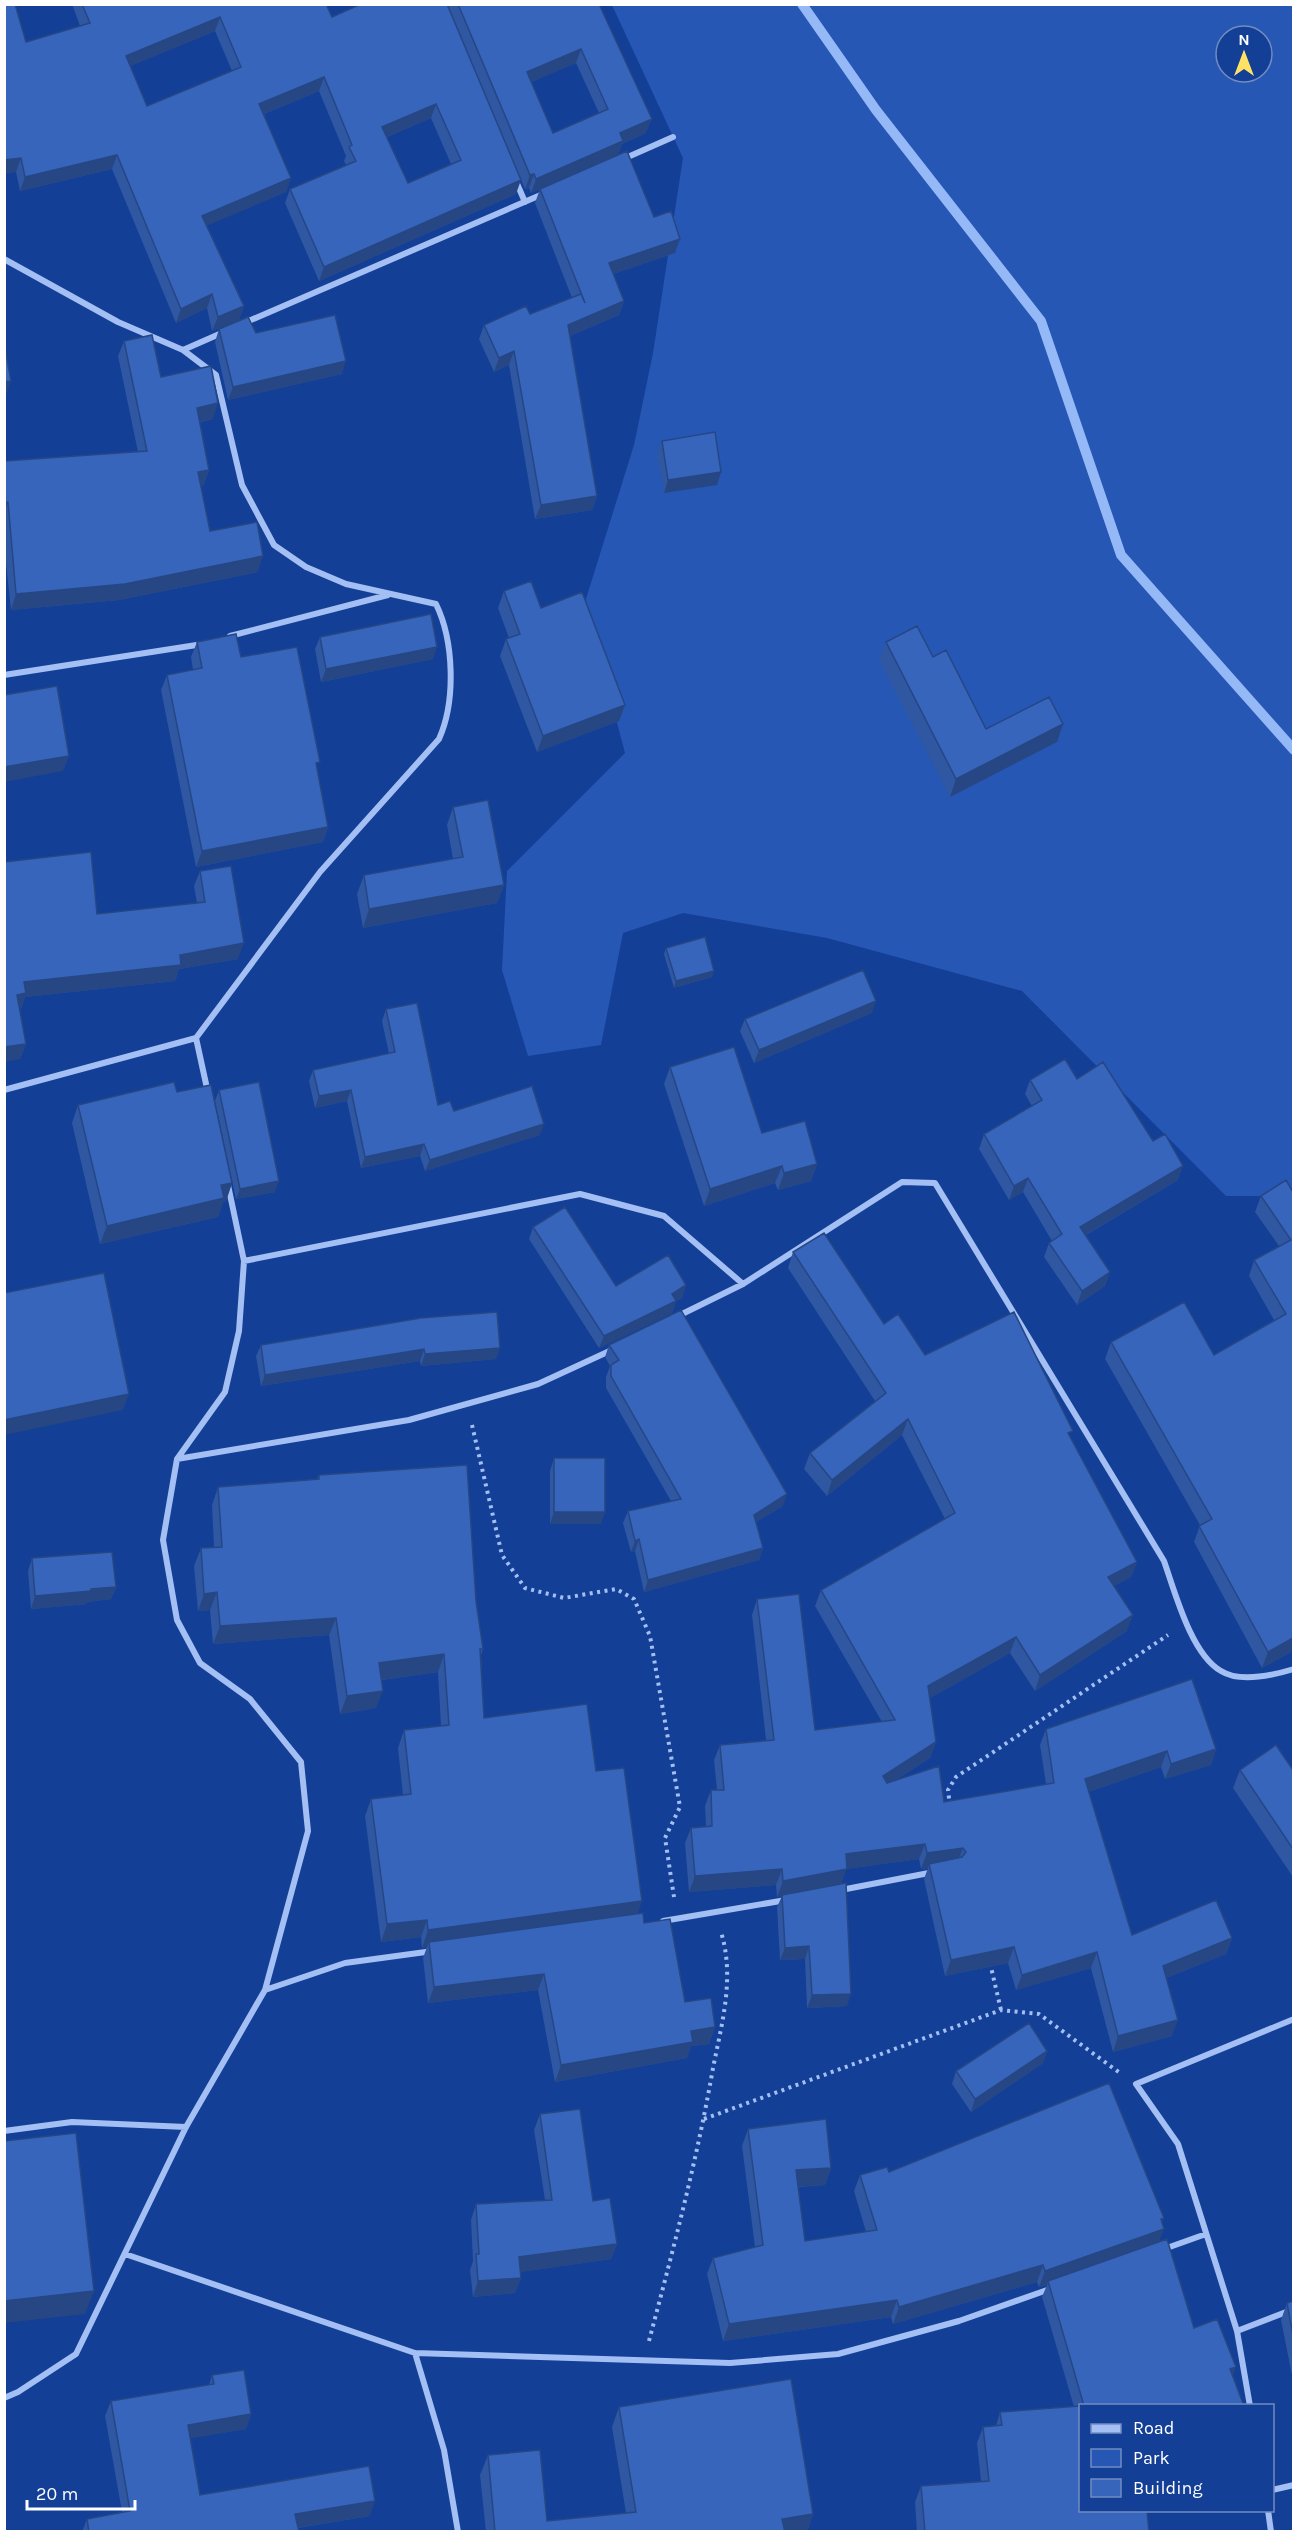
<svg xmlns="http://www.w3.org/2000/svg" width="1298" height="2536" font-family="Karla,sans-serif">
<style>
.green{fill:#2657b5;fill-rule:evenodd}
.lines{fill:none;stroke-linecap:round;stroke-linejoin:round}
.stream{stroke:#95b8f6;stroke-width:10}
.path{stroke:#a3bff3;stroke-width:4;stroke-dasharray:3 4.5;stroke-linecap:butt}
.street{stroke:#a3bff3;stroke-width:6}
.wall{fill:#2f57a2;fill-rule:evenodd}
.shaded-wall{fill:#264784}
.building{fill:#3765bc;stroke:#264784;stroke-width:1.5;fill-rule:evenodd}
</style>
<rect width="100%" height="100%" fill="#133f96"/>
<path class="green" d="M612,5H1293V1196H1226L1022,991L827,938L683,913L623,933L601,1045L528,1056L502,970L507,871L625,753L585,602L634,445L653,353L683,158ZM1226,36H1262V72H1226Z"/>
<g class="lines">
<path class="stream" d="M802,4L876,110L1041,321L1121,555L1294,750"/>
<path class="path" d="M472,1425L502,1555L525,1588L564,1598L616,1589L634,1599L650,1636L680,1807L665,1838L674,1897
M950,1806L948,1790L956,1777L1168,1635
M990,1963L1001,2010
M704,2119L1001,2010L1039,2014L1120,2073
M649,2341C673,2250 697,2160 713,2068C722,2023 735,1977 721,1932"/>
<path class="street" d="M621,160L673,137
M515,179L525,202
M4,259L118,322L183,350L216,375L242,485L274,545L306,567L346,584L436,604C454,641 456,701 439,739L320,872L196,1038L4,1090
M244,323L543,194
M183,350L224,332
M230,636L388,595
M4,675L203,644
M196,1038L208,1093
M244,1261L580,1194L664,1216L743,1284
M676,1317L743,1284L902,1182L935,1183L1164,1561C1175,1592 1191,1654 1221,1671C1240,1683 1274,1675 1294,1669
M177,1459L409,1420L538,1384L614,1349
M841,1890L934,1872
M663,1921L786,1900
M265,1990L345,1963L433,1951
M4,2131L72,2122L186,2127
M1164,2249L1206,2234
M125,2254L415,2353L730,2363L838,2354L959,2321L1050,2289
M1237,2331L1294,2309
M415,2353L444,2450L458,2532
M4,2398L18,2392L76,2354L186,2127L265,1990L308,1831L301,1762L250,1699L200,1663L177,1620L163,1540L177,1459L225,1392L239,1331L244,1261L228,1185
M1250,2406L1237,2331L1178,2144L1136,2084L1294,2019
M1272,2490L1294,2485
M1268,2510L1271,2532"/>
</g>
<path class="wall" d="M4,4L26,42L80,26L72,4H326L332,17L361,4L516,194L319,281L285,203L290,189L346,165L344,161L346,156L319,91L264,114L291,178L286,192L207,225L244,306L239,320L212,331L207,308L176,323L112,169L20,191L16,172L4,173ZM215,31L232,71L147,106L130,66ZM431,118L451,164L408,183L387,137Z
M447,4H599L646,133L622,144L618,155L654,217L680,239L675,253L613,274L624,301L619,315L570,336L597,496L592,510L535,519L509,365L494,372L479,339L484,325L530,314L572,298L535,203L540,189L531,193L529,188L525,189ZM576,63L599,113L553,133L531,82Z
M219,329L256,333L342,374L228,400L215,342Z
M124,341L161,377L213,419L200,422L209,470L203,486H201L210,531L258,572L119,600L11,610L4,544V461L138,452L118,356Z
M662,441L717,485L664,493L657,454Z
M504,591L541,608L625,705L619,721L537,752L500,656L506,639L509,638L498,608Z
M320,637L433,659L321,682L315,649Z
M197,642L241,657L317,770L328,827L323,842L196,867L161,690L167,675L193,670L191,657Z
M886,642L933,657L986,729L1063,724L1057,742L950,797L879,660Z
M453,807L504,885L497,903L363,928L357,894L364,875L453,859L447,825Z
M4,862L97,914L197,903L194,886L200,871L238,959L179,969L175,981L25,997L21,1009H20L26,1044L20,1059Z
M666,948L712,977L674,988L664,954Z
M386,1009L438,1105L454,1111L540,1135L425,1171L420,1156L361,1168L347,1101L315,1108L309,1081L313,1070L389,1054L382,1021Z
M872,1013L754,1063L740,1031L745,1019Z
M670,1067L762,1133L817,1164L811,1181L778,1190L775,1183L704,1206L664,1084Z
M1077,1079L1153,1141L1178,1180L1086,1235L1110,1272L1105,1286L1077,1305L1044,1257L1049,1243L1052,1241L1023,1192L1009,1200L979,1149L984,1134L1032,1106L1025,1094L1030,1080Z
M219,1090L275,1192L236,1199L215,1101Z
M177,1092L232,1183L226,1201L223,1202L218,1217L100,1244L72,1123L78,1105Z
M1293,1192V1651L1262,1668L1194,1542L1200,1525L1105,1359L1111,1342L1214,1355L1274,1320L1249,1276L1254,1260L1279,1246L1255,1212L1261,1196Z
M533,1227L616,1286L686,1285L682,1298L676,1301L672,1313L599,1348L529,1239Z
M793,1252L925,1355L1071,1438L1137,1562L1131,1577L1114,1586L1127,1631L1035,1691L1010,1653L930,1698L936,1742L930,1758L894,1781L944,1802L1046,1784L1040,1745L1046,1729L1216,1749L1211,1765L1165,1779L1161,1767L1088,1792L1132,1935L1232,1938L1226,1954L1166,1978L1172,2036L1113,2052L1091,1968L1016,1990L1008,1963L945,1976L924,1879L928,1868L921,1869L919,1859L846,1869L841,1884L847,2006L807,2008L805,1959L780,1960L777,1907L782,1896L777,1897L776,1885L689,1892L685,1843L691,1828L706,1827L705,1806L711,1790H717L714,1760L720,1745L766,1740L752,1615L757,1599L815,1730L882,1722L815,1606L821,1590L945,1519L902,1435L827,1496L804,1469L810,1453L875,1401L788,1268Z
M421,1318L496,1359L421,1366L420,1361L261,1386L256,1356L261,1345Z
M609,1345L783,1506L756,1522L763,1548L759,1560L644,1592L635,1551L631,1552L623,1523L628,1511L671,1501L606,1388V1377L610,1366L605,1357Z
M554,1458L601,1524H550V1471Z
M319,1475L476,1601L483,1649L481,1655L484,1718L596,1771L638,1914L644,1923L685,2002L715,2027L709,2044L691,2046L687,2058L555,2082L538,1990L428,2003L423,1958L427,1947L422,1948L421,1937L381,1942L365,1816L371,1799L403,1795L398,1748L404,1730L441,1726L438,1672L382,1680L376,1708L340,1714L329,1635L213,1644L210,1610L198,1611L194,1566L201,1548L214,1547L212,1505L218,1487L317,1479Z
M32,1558L116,1587L111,1599L87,1602V1604L31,1609L28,1571Z
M1240,1770H1293V1877L1233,1788Z
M1047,2051L1043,2063L971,2112L952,2084L956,2071Z
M540,2114L593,2201L617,2244L611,2259L520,2272L521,2278L515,2293L473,2297L470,2270L473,2261L471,2220L476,2204L545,2200L534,2130Z
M748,2129L831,2168L825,2185L798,2187L805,2241L866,2232L854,2191L860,2175L889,2172L1162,2223L1159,2242L1194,2328L1236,2367L1232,2376L1244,2406H1080V2511L1149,2532H917L915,2502L921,2486L981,2481L977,2443L983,2427L996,2426L1000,2412L1074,2407L1042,2297L1047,2285L1039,2287L1037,2282L893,2324L891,2317L723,2341L707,2274L713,2258L755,2247L742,2146Z
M1293,2301V2380L1281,2320L1287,2303Z
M212,2375L251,2414L246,2429L190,2438L200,2495L370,2516L298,2528L299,2532H82L87,2519L122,2512L105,2416L111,2401L209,2385Z
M619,2407L813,2514L807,2532H486L480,2475L488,2455L547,2521L626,2513L612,2427Z"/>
<path class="shaded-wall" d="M220,17L215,31L121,70L126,56Z
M581,49L576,63L522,86L527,72Z
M324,77L319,91L254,118L259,104Z
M436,104L431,118L377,141L382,127Z
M652,119L646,133L622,144L618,155L531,193L536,179L620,133Z
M117,155L112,169L20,191L25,177Z
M21,158L16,172L4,173V160Z
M534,174L529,188L525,189L530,175Z
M291,178L286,192L197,230L202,216Z
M521,180L516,194L319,281L324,267Z
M680,239L675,253L604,277L609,263Z
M212,294L207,308L176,323L181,309Z
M624,301L619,315L563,339L568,325Z
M244,306L239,320L212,331L218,317Z
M514,351L509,365L494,372L499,358Z
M346,361L342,374L228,400L233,387Z
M11,381L5,398H4V382Z
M218,403L213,419L191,423L197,408Z
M209,470L203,486L193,488L198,472Z
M721,472L717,485L664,493L668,480Z
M597,496L592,510L535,519L541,505Z
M8,502L4,511V503Z
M263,556L258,572L119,600L11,610L16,594Z
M437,647L433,659L321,682L326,669Z
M625,705L619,721L537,752L543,736Z
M1063,724L1057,742L950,797L956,779Z
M69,756L63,771L4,782V767Z
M328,827L323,842L196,867L202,851Z
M504,885L497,903L363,928L369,909Z
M244,943L238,959L179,969L175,981L25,997L21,1009L11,1011L17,995L24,982Z
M714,971L712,977L674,988L676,981Z
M876,1001L872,1013L754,1063L759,1050Z
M26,1044L20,1059L4,1062V1047Z
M351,1090L347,1101L315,1108L319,1096Z
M544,1124L540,1135L425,1171L430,1160Z
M424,1144L420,1156L361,1168L365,1157Z
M817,1164L811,1181L778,1190L784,1173Z
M782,1166L775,1183L704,1206L710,1189Z
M1183,1166L1178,1180L1075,1241L1080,1227Z
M1028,1178L1023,1192L1009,1200L1014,1186Z
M279,1181L275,1192L236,1199L240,1189Z
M232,1183L226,1201L223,1202L218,1217L100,1244L107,1226L221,1185Z
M1110,1272L1105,1286L1077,1305L1082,1291Z
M686,1285L682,1298L676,1301L672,1313L599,1348L604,1336Z
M500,1348L496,1359L421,1366L425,1354Z
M424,1349L420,1361L261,1386L265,1375Z
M129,1394L123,1410L4,1435V1420Z
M908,1419L902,1435L827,1496L832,1480Z
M787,1494L783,1506L749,1526L754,1515Z
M554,1512H605L601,1524H550Z
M639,1539L635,1551L631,1552L635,1541Z
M763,1548L759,1560L644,1592L648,1580Z
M1137,1562L1131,1577L1102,1593L1108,1577Z
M116,1587L111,1599L87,1602V1604L31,1609L35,1596Z
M217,1592L210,1610L198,1611L204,1594Z
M1133,1615L1127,1631L1035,1691L1040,1675Z
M336,1618L329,1635L213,1644L220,1626Z
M1016,1637L1010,1653L923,1702L928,1686Z
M1293,1638V1651L1262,1668L1268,1652Z
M444,1654L438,1672L373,1681L379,1663Z
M383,1691L376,1708L340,1714L347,1696Z
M936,1742L930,1758L878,1791L883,1776Z
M1216,1749L1211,1765L1165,1779L1171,1764Z
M1167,1751L1161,1767L1079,1795L1085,1779Z
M925,1844L919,1859L846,1869L841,1885L777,1897L783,1881L846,1854Z
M963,1848L957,1863L929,1864L928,1868L921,1869L927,1853Z
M782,1869L776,1885L689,1892L695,1876Z
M642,1901L636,1919L429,1942L427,1947L422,1948L428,1930Z
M427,1920L421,1937L381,1942L387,1924Z
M1232,1938L1226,1954L1157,1982L1163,1966Z
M809,1946L805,1959L780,1960L785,1948Z
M1014,1947L1008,1963L945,1976L951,1960Z
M1097,1952L1091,1968L1016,1990L1022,1975Z
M544,1974L538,1990L428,2003L434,1987Z
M851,1994L847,2006L807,2008L812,1995Z
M1178,2020L1172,2036L1113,2052L1118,2036Z
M715,2027L709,2044L691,2046L687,2058L555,2082L561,2065L691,2031Z
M1047,2051L1043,2063L971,2112L975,2099Z
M831,2168L825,2185L790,2187L796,2170Z
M1164,2218L1160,2230L1164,2229L1158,2245L1048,2281L1047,2285L1039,2287L1045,2271Z
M617,2244L611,2259L514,2273L519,2257Z
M1043,2265L1037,2282L893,2324L899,2307Z
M521,2278L515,2293L473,2297L478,2281Z
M94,2291L85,2314L4,2323V2301Z
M897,2300L891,2317L723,2341L729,2324Z
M1236,2367L1230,2383V2369Z
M251,2414L246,2429L182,2440L188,2425Z
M375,2501L370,2516L290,2529L295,2514Z
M813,2514L807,2532H777L782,2519Z"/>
<path class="building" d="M4,4H15L26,42L90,23L82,4H326L332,17L361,4H447L521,180L324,267L290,189L356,161L349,147L352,145L324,77L259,104L291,178L202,216L244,306L218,317L212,294L181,309L117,155L25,177L21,158L4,160ZM220,17L241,67L147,106L126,56ZM436,104L461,160L408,183L382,127Z
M458,4H599L652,119L620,133L623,141L536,179L534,174L530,175ZM581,49L608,109L553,133L527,72Z
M627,151L654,217L671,211L680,239L609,263L624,301L568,325L597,496L541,505L514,351L499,358L484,325L526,306L530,314L581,294L585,303L540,189Z
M335,315L346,361L233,387L219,329L248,317L256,333Z
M152,335L161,377L211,366L218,403L197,408L209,470L198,472L210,531L257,522L263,556L125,584L16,594L8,502L4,503V461L147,451L124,341Z
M4,343L11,381L4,382Z
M715,432L721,472L668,480L662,441Z
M531,581L541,608L582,592L625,705L543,736L506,639L520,634L504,591Z
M431,614L437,647L326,669L320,637Z
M917,626L933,657L946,650L986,729L1049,697L1063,724L956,779L886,642Z
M236,634L241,657L297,647L320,762L316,763L328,827L202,851L167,675L202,668L197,642Z
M57,686L69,756L4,767V695Z
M488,800L504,885L369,909L364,875L463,857L453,807Z
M91,852L97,914L205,902L200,871L231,866L244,943L180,955L181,965L24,982L26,993L17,995L26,1044L4,1047V862Z
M705,937L714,971L676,981L666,948Z
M863,970L876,1001L759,1050L745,1019Z
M417,1003L438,1105L450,1101L454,1111L532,1086L544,1124L430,1160L424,1144L365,1157L351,1090L319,1096L313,1070L395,1052L386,1009Z
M734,1047L762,1133L805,1121L817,1164L784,1173L782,1166L710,1189L670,1067Z
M1065,1059L1077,1079L1103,1062L1153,1141L1165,1134L1183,1166L1080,1227L1110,1272L1082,1291L1049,1243L1062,1234L1028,1178L1014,1186L984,1134L1042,1100L1030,1080Z
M174,1082L177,1092L211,1085L232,1183L221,1185L224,1198L107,1226L78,1105Z
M259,1082L279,1181L240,1189L219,1090Z
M1286,1180L1293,1192V1638L1268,1652L1199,1526L1212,1519L1111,1342L1184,1302L1214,1355L1286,1314L1254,1260L1291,1240L1261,1196Z
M565,1207L616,1286L668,1255L686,1285L672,1294L676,1301L604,1336L533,1227Z
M824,1233L884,1324L898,1314L925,1355L1014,1312L1073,1431L1068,1433L1137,1562L1108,1577L1133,1615L1040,1675L1016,1637L928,1686L936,1742L883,1776L887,1783L939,1766L944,1802L1054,1783L1046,1729L1192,1679L1216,1749L1171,1764L1167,1751L1085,1779L1132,1935L1216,1900L1232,1938L1163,1966L1178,2020L1118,2036L1097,1952L1022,1975L1014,1947L951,1960L929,1864L962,1857L966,1852L963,1848L927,1853L925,1844L846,1854L847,1869L783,1881L782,1869L695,1876L691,1828L712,1826L711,1790H724L720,1745L774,1740L757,1599L799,1594L815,1730L895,1720L821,1590L955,1513L908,1419L832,1480L810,1453L886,1393L793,1252Z
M104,1273L129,1394L4,1420V1293Z
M681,1310L787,1494L754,1515L763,1548L648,1580L639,1539L635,1541L628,1511L681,1499L611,1376V1365L619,1360L609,1345Z
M497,1312L500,1348L425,1354L424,1349L265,1375L261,1345L421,1318Z
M554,1458H605V1512H554Z
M467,1465L476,1601L483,1649H480L484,1718L587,1704L596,1771L624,1768L642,1901L428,1930L427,1920L387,1924L371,1799L411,1794L404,1730L449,1725L444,1654L379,1663L383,1691L347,1696L336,1618L220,1626L217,1592L204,1594L201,1548L222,1547L218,1487L319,1479V1475Z
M112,1552L116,1587L91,1589V1591L35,1596L32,1558Z
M1276,1745L1293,1770V1849L1240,1770Z
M846,1883L851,1994L812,1995L809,1946L785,1948L782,1895Z
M643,1913L644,1923L670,1919L685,2002L711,1998L715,2027L691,2031L693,2042L561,2065L544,1974L434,1987L429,1942Z
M1029,2023L1047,2051L975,2099L956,2071Z
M1109,2083L1164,2218L1161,2219L1164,2229L1045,2271L1043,2265L899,2307L897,2300L729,2324L713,2258L763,2245L748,2129L826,2119L831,2168L796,2170L805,2241L877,2230L860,2175L887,2167L889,2172Z
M580,2109L593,2201L610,2198L617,2244L519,2257L521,2278L478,2281L476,2254H479L476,2204L552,2200L540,2114Z
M76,2133L94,2291L4,2301V2141Z
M1167,2239L1194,2328L1217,2319L1236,2367L1230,2369L1244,2406H1084L1048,2281Z
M1293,2301V2335L1287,2303Z
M244,2370L251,2414L188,2425L200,2495L369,2466L375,2501L295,2514L299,2532H89L87,2519L130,2511L111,2401L214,2384L212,2375Z
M791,2379L813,2514L782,2519L785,2532H495L488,2455L540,2450L547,2521L636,2512L619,2407Z
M1080,2406V2511H1147L1149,2532H925L921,2486L989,2481L983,2427L1002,2425L1000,2412Z"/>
<rect width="1298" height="2536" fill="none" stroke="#ffffff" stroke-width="12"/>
<rect x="1079" y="2404" width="195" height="108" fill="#133f96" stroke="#718cc0" stroke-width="1.5"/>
<rect x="1091" y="2424" width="30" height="9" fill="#a3bff3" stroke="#718cc0" stroke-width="1.5"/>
<text x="1133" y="2434" font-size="18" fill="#ffffff">Road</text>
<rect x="1091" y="2449" width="30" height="18" fill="#2657b5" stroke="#718cc0" stroke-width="1.5"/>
<text x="1133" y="2464" font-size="18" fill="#ffffff">Park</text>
<rect x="1091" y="2479" width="30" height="18" fill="#3765bc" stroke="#718cc0" stroke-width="1.5"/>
<text x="1133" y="2494" font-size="18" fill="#ffffff">Building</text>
<g transform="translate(1244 54)"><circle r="28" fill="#133f96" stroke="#718cc0" stroke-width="1.5"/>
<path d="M0-4.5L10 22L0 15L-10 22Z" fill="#ffe265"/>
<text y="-9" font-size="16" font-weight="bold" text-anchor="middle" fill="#ffffff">N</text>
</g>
<path d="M27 2500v9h108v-9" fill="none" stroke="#ffffff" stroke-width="3"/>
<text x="36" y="2500" font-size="18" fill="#ffffff" stroke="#133f96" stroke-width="4.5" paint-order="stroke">20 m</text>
</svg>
